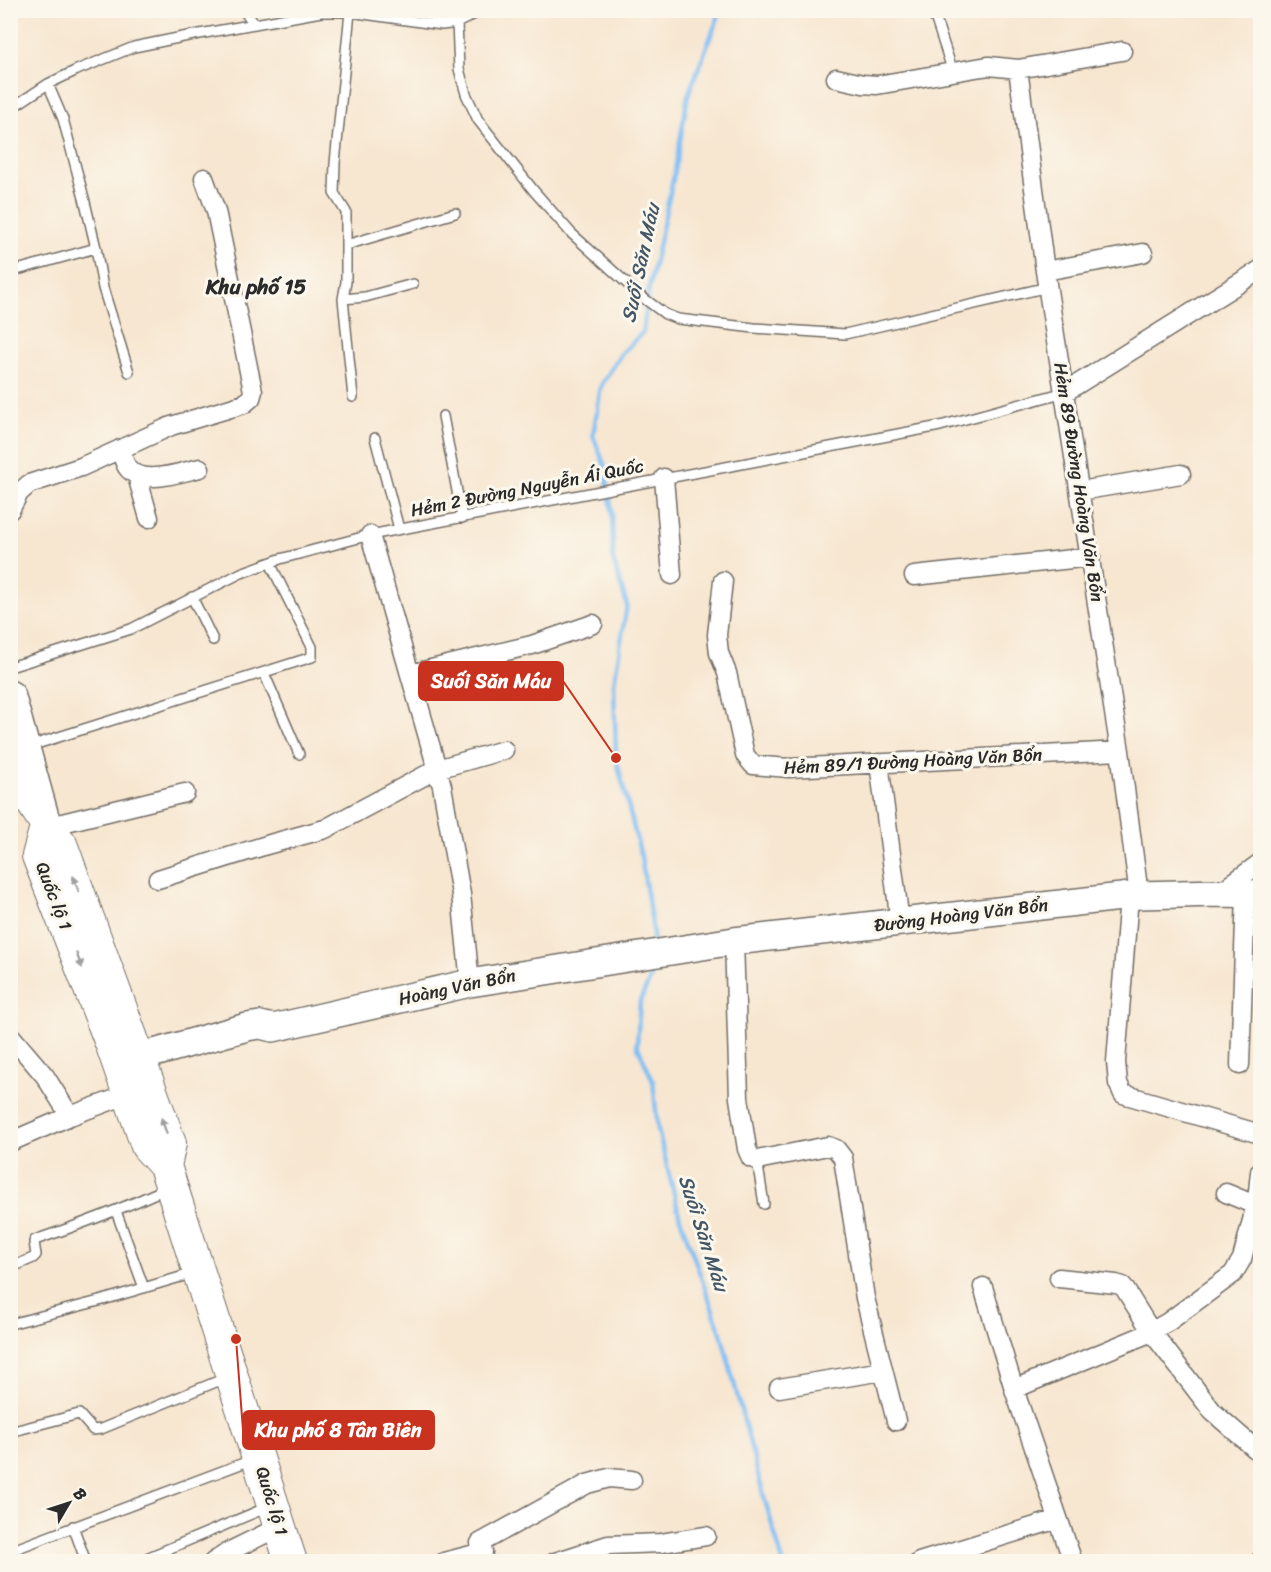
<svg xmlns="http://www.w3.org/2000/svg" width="1271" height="1572" font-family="Sriracha,sans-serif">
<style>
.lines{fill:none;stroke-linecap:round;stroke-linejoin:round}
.stream{stroke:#7fbef3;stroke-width:4.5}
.service-casing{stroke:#726c65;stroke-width:12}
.minor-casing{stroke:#726c65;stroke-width:21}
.secondary-casing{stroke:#726c65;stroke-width:30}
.primary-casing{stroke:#726c65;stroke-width:33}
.trunk-casing{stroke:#726c65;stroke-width:34}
.service{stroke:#fff;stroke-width:9}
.minor{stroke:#fff;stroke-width:18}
.secondary{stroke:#fff;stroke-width:27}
.primary{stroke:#fff;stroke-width:30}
.trunk{stroke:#fff;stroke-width:32}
.oneway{fill:#a0a0a0}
.labels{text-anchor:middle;stroke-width:6;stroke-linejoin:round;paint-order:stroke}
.street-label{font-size:18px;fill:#2b2b2b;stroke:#fbf7ec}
.water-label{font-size:20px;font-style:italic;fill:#445767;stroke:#fbf7ec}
.quarter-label{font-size:21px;font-weight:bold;fill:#2b2b2b;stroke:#fbf7ec}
.leader{fill:none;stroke:#c8321e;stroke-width:2}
.callout-dot{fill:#c8321e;stroke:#fbf7ec;stroke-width:2}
.callout{fill:#c8321e;stroke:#c8321e;stroke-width:2}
.callout-label{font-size:20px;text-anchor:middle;font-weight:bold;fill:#fff}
</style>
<rect width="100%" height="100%" fill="#fbf7ec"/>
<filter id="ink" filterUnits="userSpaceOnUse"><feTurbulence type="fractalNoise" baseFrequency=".0167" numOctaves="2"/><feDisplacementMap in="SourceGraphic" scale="12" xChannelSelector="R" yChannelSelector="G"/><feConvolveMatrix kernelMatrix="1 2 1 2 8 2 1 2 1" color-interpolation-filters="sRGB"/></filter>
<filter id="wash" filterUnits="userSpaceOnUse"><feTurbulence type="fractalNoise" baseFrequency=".008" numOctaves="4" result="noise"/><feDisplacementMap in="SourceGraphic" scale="24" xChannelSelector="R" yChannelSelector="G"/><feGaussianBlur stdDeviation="1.35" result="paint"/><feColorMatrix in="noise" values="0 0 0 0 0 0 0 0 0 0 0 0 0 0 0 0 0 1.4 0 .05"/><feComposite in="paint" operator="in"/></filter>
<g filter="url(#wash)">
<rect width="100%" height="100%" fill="#f7e6d0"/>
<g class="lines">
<path class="stream" d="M653,944V931L641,856L616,758L614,683L627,605L613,560L612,512L605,466L593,436L601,386L621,354L643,332L649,288L675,170L688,95L721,10
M652,964L651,977L640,1001L637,1045L653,1081L658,1130L680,1218L721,1333L764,1497L783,1562"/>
</g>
</g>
<g filter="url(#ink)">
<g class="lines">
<defs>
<path id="service" d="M243,10L255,24
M915,10L932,15L936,20L953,72
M350,12L335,163L334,193L346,212V282L343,299L365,297L413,284
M457,23L459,69L466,94L478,120L534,191L571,233L642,297L665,314L678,319L754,328L845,334L1048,287
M48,84L63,119L84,198L96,248L103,288L129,372
M10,109L48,84L77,70L134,47L183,37L321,12H350L442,25L457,23L483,10
M346,245L455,213
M10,272L96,248
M343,299L353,397
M443,416L462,518
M375,438L399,529
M192,597L213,640
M10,667L131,629L241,573L280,559L370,535L940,426L1065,392
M264,673L299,754
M27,747L312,657V647L270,563
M757,1160L764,1204
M116,1211L144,1288
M10,1268L33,1258L36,1255L34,1242L35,1240C80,1225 124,1208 167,1188
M10,1324L103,1300L194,1273
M10,1432L79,1414L93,1430L101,1429L228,1377
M73,1526L86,1562
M10,1551L254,1459
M137,1562L268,1507"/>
<path id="minor" d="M1018,69L1045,271L1120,751L1139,895
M836,78L863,84L877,85L976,68L989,66L1018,69L1122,51
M1045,271L1143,253
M1065,392L1260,270
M120,449C122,455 124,462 127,467C141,487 181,472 200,468
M137,476L149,518
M664,478L672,575
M1080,491L1181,474
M10,510L19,493L29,484L81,467L171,426L244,404L251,398L253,391L216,211L204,178
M370,535L442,786L461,894L470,983
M914,576L1091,557
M723,581L717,635L719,653L727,673L745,755L753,765L789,768L1120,751
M410,674L532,645L593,624
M879,763L900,922
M46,827L185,793
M158,879L270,844L325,829L437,769L504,750
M1219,893L1260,863
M1129,896L1116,1062L1118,1083L1123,1094L1260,1134
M734,941L739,1098L747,1149L751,1158L757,1160L828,1146L836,1149L843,1158L865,1298L896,1421
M10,1035L45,1076L70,1116
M1240,1065L1246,893
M10,1142L70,1116L137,1091
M1226,1193L1255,1205L1260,1209
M1059,1278L1116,1284L1123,1286L1151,1331L1213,1412L1260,1453
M983,1287L1014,1389L1073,1562
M779,1388L883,1371
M1014,1389L1147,1334L1168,1322L1233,1274L1242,1259L1257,1201L1260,1172
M480,1543L587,1484L609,1478L632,1480
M213,1562L230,1551L281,1526
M444,1562L483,1552
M555,1562L608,1545L661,1543L706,1536
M919,1562L1058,1519
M1260,1562V1561"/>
<path id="secondary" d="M140,1057L247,1027L260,1025L273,1028L470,983L734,941L1139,895L1219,893L1260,894"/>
<path id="primary" d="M10,696L43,815"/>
<path id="trunk" d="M10,774C31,795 42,822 61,844L170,1143L165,1166
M46,827L38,856L111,1043L147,1146L165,1166L291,1562"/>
</defs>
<use href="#service" class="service-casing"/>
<use href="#minor" class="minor-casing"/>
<use href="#secondary" class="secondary-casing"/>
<use href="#primary" class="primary-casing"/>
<use href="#trunk" class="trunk-casing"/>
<use href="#service" class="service"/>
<use href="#minor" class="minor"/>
<use href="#secondary" class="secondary"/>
<use href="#primary" class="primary"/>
<use href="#trunk" class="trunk"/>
</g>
<defs><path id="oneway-solid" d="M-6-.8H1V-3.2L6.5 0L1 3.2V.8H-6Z" transform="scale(1.5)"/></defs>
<g class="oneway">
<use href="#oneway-solid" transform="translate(76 884) rotate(-110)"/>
<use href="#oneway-solid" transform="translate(79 960) rotate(69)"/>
<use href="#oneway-solid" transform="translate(164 1126) rotate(-109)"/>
</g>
</g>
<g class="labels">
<g class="street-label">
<text transform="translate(1079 482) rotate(81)" y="6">Hẻm 89 Đường Hoàng Văn Bổn</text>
<text transform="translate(527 488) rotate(-11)" y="6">Hẻm 2 Đường Nguyễn Ái Quốc</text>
<text transform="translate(913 761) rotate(-3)" y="6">Hẻm 89/1 Đường Hoàng Văn Bổn</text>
<text transform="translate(54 896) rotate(69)" y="6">Quốc lộ 1</text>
<text transform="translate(961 915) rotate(-7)" y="6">Đường Hoàng Văn Bổn</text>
<text transform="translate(457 987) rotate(-12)" y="6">Hoàng Văn Bổn</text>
<text transform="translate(272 1501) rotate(73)" y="6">Quốc lộ 1</text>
</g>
<g class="water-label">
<text transform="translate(640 263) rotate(-78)" y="7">Suối Săn Máu</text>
<text transform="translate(704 1233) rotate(72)" y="7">Suối Săn Máu</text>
</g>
<g class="quarter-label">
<text x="256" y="294">Khu phố 15</text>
</g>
</g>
<path class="leader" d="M616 758L563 681M236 1339L243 1430"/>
<g class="callout-dot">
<circle cx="616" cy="758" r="6"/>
<circle cx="236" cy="1339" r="6"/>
</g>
<g class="callout">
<rect x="419" y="662" width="144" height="38" rx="6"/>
<rect x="243" y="1411" width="191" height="38" rx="6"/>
</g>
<g class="callout-label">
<text x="491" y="688">Suối Săn Máu</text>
<text x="338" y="1437">Khu phố 8 Tân Biên</text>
</g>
<rect width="1271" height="1572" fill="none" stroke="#fbf7ec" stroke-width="36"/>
<g transform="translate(69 1503) rotate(51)" stroke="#fbf7ec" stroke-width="4.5" paint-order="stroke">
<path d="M0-4.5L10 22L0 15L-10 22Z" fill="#2b2b2b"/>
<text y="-9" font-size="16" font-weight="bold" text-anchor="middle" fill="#2b2b2b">B</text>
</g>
</svg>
